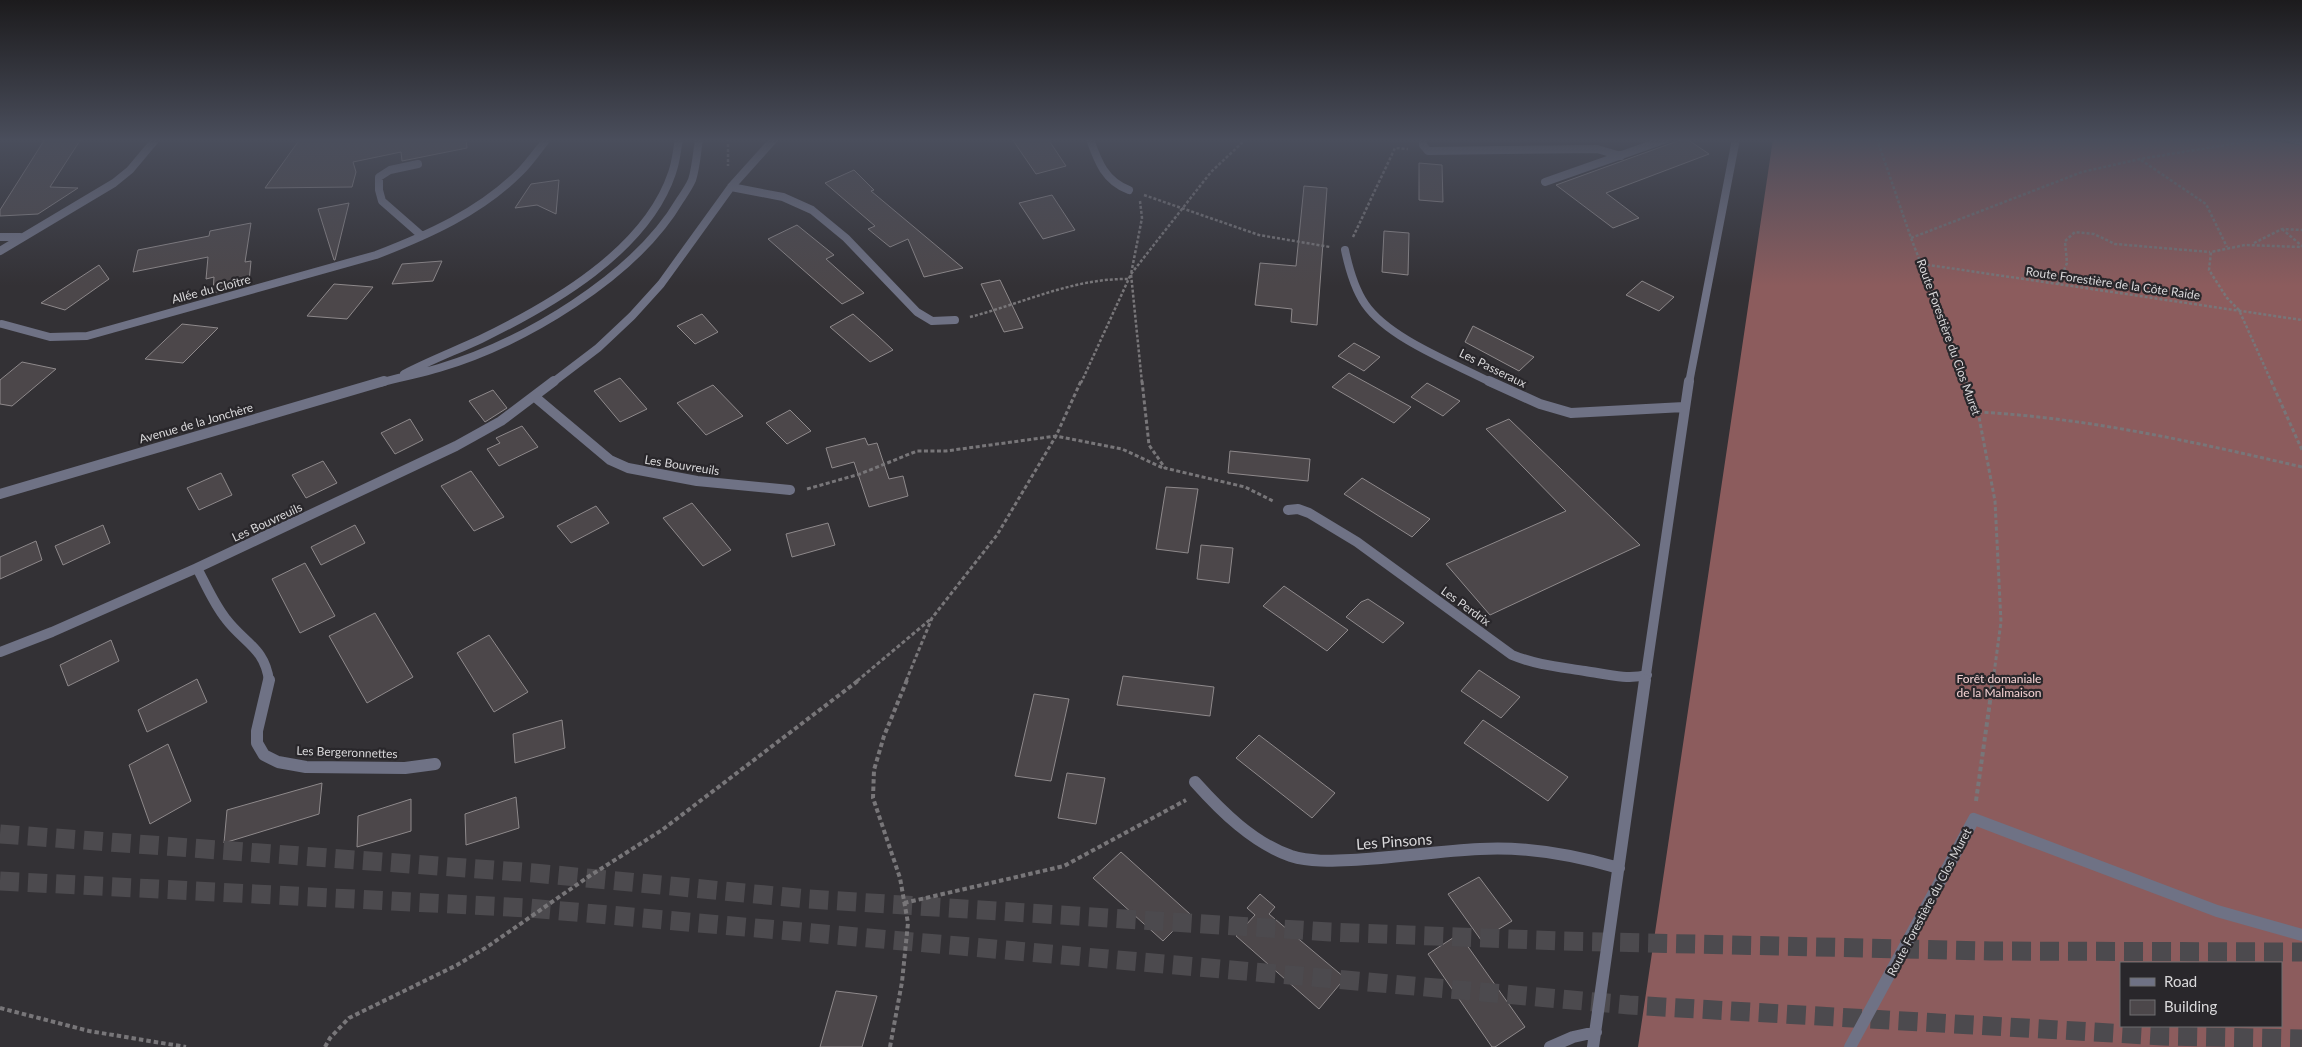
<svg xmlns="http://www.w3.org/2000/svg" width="2302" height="1047" viewBox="0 0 2302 1047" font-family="Lato,sans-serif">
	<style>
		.forest { fill: #8c5c5d; fill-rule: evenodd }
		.building { fill: #4c474a; stroke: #8e898b }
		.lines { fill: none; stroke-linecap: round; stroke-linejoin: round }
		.motorway-tunnel { stroke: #4c4a4e; stroke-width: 19; stroke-dasharray: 19 9; stroke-linecap: butt }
		.path-far2 { stroke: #787679; stroke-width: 2.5; stroke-dasharray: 3 2; stroke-linecap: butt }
		.path-far1 { stroke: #787679; stroke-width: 3; stroke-dasharray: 4 2.5; stroke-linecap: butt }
		.path { stroke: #787679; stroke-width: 4; stroke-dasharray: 4.5 3; stroke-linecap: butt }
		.service { stroke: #6f7285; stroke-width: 12 }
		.minor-far2 { stroke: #6f7285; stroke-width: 8 }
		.minor-far1 { stroke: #6f7285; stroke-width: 10 }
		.minor { stroke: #6f7285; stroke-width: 12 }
		.tertiary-far1 { stroke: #6f7285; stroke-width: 8 }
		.tertiary { stroke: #6f7285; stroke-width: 10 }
		.labels { text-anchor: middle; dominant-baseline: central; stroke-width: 4.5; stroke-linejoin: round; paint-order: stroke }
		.street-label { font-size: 12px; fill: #d9d8da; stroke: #29272b }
		.park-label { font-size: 12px; fill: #f5d3d4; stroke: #29272b }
		.near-street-label { font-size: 15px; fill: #d9d8da; stroke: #29272b }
	</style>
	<rect width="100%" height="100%" fill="#333135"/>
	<!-- forest -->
	<path class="forest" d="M1773 139H2261L2302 145V1047H1638ZM2121 963H2281V1026H2121Z"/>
	<!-- building -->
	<path class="building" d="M45 139H81L50 187 78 188 38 214 0 216V210Z
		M300 139H466L467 148 402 161 401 152 353 162 356 172 352 187 265 188Z
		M1012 139H1048L1066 166 1036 174Z
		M1683 139H1687L1709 154 1606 193 1639 218 1613 228 1556 185Z
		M1419 163 1442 165 1443 202 1419 200Z
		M854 170 874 190 871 191 963 268 924 277 908 239 890 247 868 229 875 226 825 183Z
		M559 180 556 214 537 205 515 208 531 184Z
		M1304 186 1327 188 1317 325 1291 322 1292 309 1255 305 1260 263 1296 266Z
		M1052 195 1075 230 1043 239 1019 203Z
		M349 203 335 260H334L318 209Z
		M251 223 245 262 251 261 249 282 213 293 214 277 206 279 208 257 133 272 138 250 209 236 210 231Z
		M797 225 834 255 826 259 864 293 842 304 768 239Z
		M1384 231 1409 233 1408 275 1382 272Z
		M442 261 433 281 392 284 402 264Z
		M99 265 109 279 65 310 41 303Z
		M1000 280 1023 328 1004 332 981 284Z
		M1642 281 1674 297 1659 311 1626 295Z
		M334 284 373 287 347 319 307 316Z
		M702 314 718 332 695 344 677 326Z
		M853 314 878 336 893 350 870 362 830 327Z
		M182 324 218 328 183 363 145 359Z
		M1473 326 1534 357 1519 371 1465 342Z
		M1354 343 1380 357 1364 371 1338 356Z
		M22 362 56 369 12 406 0 404V380Z
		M1349 373 1411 407 1394 423 1332 387Z
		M620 378 647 409 620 422 594 391Z
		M1427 383 1460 401 1443 416 1411 397Z
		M713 385 743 416 706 435 677 403Z
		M493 390 507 408 485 422 469 401Z
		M790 410 811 431 787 444 766 423Z
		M410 419 423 440 395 454 381 433Z
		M1509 419 1640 545 1490 615 1446 564 1566 511 1486 429Z
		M522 426 538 447 499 466 487 449 500 443 496 438Z
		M865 438 868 445 877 443 889 479 903 476 908 496 869 507 854 462 832 468 826 448Z
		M1230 451 1310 459 1308 481 1228 473Z
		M323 461 337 483 306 498 292 475Z
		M471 471 504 517 474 531 441 486Z
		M221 473 232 495 199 510 187 488Z
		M1362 478 1395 498 1430 519 1412 537 1344 494Z
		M1166 487 1198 489 1188 553 1156 549Z
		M692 503 731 550 703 566 663 518Z
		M596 506 609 523 571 543 557 526Z
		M828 523 835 545 792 557 786 534Z
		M103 525 110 543 63 565 55 546Z
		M355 525 365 543 321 565 311 547Z
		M36 541 42 560 0 579V557Z
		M1201 545 1233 548 1229 583 1197 579Z
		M305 563 335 616 300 633 272 579Z
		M1284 586 1348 630 1327 651 1263 606Z
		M1368 599 1404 623 1383 643 1346 617 1361 602Z
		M375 613 413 677 367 703 329 636Z
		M489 635 528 692 494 712 457 653Z
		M111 640 119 661 68 686 60 665Z
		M1479 670 1520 697 1501 718 1461 691Z
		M1123 676 1214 687 1210 716 1117 705Z
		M197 679 207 702 147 732 138 710Z
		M1034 694 1069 699 1051 781 1015 776Z
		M562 720 565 748 515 763 513 734Z
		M1483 720 1568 777 1548 801 1464 743Z
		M1259 735 1335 793 1312 818 1236 758Z
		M168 744 191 801 150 824 129 765Z
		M1067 773 1105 778 1096 824 1058 818Z
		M322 783 319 814 224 843 227 810Z
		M516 797 519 828 466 845 465 814Z
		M411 799V831L357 847 358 816Z
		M1121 852 1190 914 1163 941 1093 878Z
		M1479 877 1512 921 1481 940 1448 894Z
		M1260 894 1275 907 1269 914 1345 978 1319 1009 1236 936 1255 915 1247 908Z
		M1459 934 1525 1027 1495 1047H1492L1428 954Z
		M836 991 877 996 862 1047H820Z"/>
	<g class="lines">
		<!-- motorway-tunnel -->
		<path class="motorway-tunnel" d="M0 834 534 873 808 899 1330 932 1563 941 1990 951 2302 952
			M0 881 529 908 1629 1005 2163 1036 2302 1039"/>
		<!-- path-far2 -->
		<path class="path-far2" d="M728 139V166
			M1877 139 1911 238 1967 383
			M2141 160 2206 204 2227 247
			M1144 195 1259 235 1330 247
			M1140 201 1142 218 1131 274 1142 383
			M2282 229 2302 246
			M1353 237 1395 148 1408 149
			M1911 238 2082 172 2140 159 2262 139
			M2254 243 2282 229 2302 230
			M1922 264 2302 320
			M2058 284 2067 263 2065 241 2075 232 2094 234 2115 244 2210 252
			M970 317C1024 303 1073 278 1129 279
			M1081 383 1131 274 1211 172 1246 139
			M2272 383 2239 310 2227 298 2209 270 2211 252 2245 245 2302 247"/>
		<!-- path-far1 -->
		<path class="path-far1" d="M1142 381 1149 445 1165 468 1245 487 1273 501
			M1966 381 1978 412 1995 501 2001 622 1993 681
			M2271 381 2302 450
			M1978 412C2088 418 2195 442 2302 467
			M807 489 860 474 917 451H946L1056 436 1122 449 1163 468
			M857 681 932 618
			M906 681 932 618 997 535 1056 436 1081 381"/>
		<!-- path -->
		<path class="path" d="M1976 801 1993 680
			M904 903 1064 866 1186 800
			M0 1008 89 1031 186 1047
			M325 1047 330 1038 349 1018 457 965 487 947 588 877 662 830 859 680
			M890 1047 902 982 908 923 900 878 873 798 874 770 884 736 907 680"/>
		<!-- service -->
		<path class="service" d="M1850 1047 1974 819 2217 911 2302 935"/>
		<!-- minor-far2 -->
		<path class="minor-far2" d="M1090 139C1098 162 1105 181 1129 190
			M1423 139V145L1428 151 1597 149 1621 156
			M2292 139 2302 141
			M418 164 390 170 379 177V190L382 201 422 236
			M1545 182 1667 139
			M731 187 783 197 812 210 846 238 917 312 932 321 955 320
			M0 237H20
			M1345 250C1349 269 1354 288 1365 304 1389 339 1454 363 1492 383
			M0 251 114 183 130 170 156 139
			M2 324 50 337 87 336 376 255C428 235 480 212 520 172 530 162 538 150 547 139
			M552 383 598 348 632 316 661 284 731 187 774 139
			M1689 383 1736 139"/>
		<!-- minor-far1 -->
		<path class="minor-far1" d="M1489 381 1540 404 1571 413 1684 407
			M535 397 610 460 628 468 697 481 790 490
			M1288 510 1298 509 1309 513 1357 542 1512 655C1536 665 1560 667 1585 671 1606 674 1626 680 1647 675
			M197 568C206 585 214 604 226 619 244 643 265 648 269 681
			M0 652 52 632 197 568 456 446 501 421 554 381
			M1645 681 1689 381"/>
		<!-- minor -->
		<path class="minor" d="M269 680 257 731V743L264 755 278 762 306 767 405 768 435 764
			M1195 782C1221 811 1253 843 1291 856 1310 862 1331 861 1351 860 1394 858 1437 851 1480 849 1528 846 1574 855 1619 868
			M1550 1047 1573 1037 1596 1032
			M1593 1047 1645 680"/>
		<!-- tertiary-far1 -->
		<path class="tertiary-far1" d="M404 374C429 361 455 351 481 339 551 305 646 251 672 173 676 162 677 150 679 139
			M380 383C399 377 420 374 439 368 523 343 635 277 680 200 684 194 689 187 692 180 696 168 697 152 699 139"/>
		<!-- tertiary -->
		<path class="tertiary" d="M0 494 384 381"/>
	</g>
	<!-- sky -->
	<linearGradient id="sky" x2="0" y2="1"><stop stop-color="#1c1b1d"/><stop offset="0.49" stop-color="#4a4e5c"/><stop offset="1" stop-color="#4a4e5c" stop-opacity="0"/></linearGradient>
	<rect width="2302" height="286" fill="url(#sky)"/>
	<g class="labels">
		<!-- street labels -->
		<g class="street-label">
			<text transform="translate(2113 283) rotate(8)">Route Forestière de la Côte Raide</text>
			<text transform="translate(211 289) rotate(-15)">Allée du Cloître</text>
			<text transform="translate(1949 337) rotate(70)">Route Forestière du Clos Muret</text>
			<text transform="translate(1493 368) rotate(26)">Les Passeraux</text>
			<text transform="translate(196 423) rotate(-16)">Avenue de la Jonchère</text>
			<text transform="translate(682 465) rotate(9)">Les Bouvreuils</text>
			<text transform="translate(267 522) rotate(-25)">Les Bouvreuils</text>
			<text transform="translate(1466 606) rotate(36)">Les Perdrix</text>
			<text transform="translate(347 752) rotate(2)">Les Bergeronnettes</text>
			<text transform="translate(1929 902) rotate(-62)">Route Forestière du Clos Muret</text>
		</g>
		<!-- park labels -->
		<g class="park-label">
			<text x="1999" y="678">Forêt domaniale<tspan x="1999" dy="14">de la Malmaison</tspan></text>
		</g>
		<!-- near-street labels -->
		<g class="near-street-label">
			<text transform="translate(1394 841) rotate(-4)">Les Pinsons</text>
		</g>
	</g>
	<!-- legend -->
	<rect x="2120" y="962" width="162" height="65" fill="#29272b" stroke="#6f6e71"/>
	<rect x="2130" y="978" width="25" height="8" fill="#6f7285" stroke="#6f6e71"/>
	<text x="2164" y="987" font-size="15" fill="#d9d8da">Road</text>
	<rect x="2130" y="1000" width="25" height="15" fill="#4c474a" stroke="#6f6e71"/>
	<text x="2164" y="1012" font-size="15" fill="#d9d8da">Building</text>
</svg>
